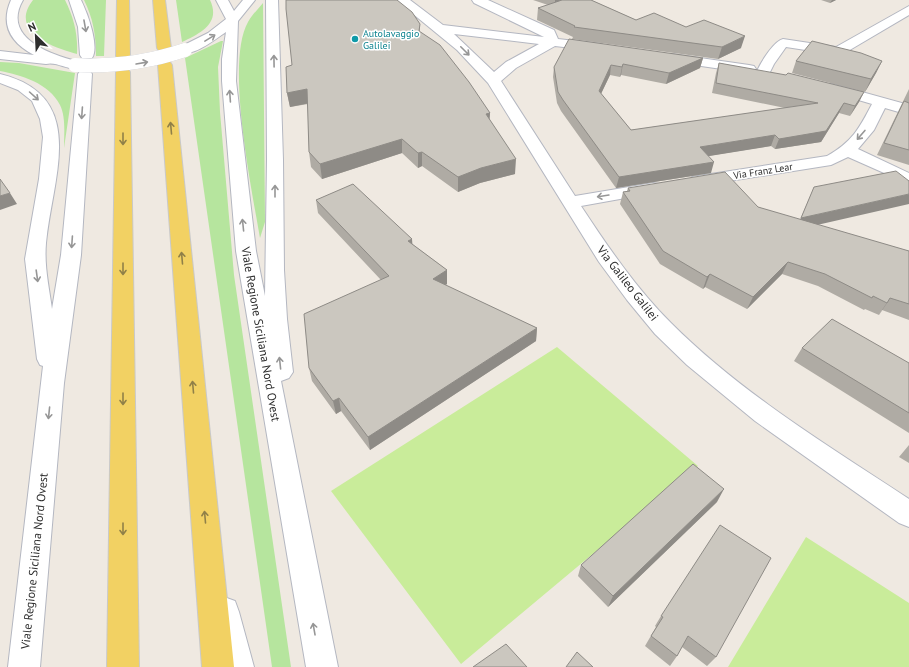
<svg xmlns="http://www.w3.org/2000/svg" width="909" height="667" viewBox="0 0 909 667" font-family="'PT Sans',sans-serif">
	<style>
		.green { fill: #b6e59e }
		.pitch { fill: #c9ec9a }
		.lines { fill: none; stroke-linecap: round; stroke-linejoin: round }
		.minor-casing { stroke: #b4b7c1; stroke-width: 2 }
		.major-casing { stroke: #c9c9c9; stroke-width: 2 }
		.minor { fill: #fff; fill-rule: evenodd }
		.major { fill: #f2d163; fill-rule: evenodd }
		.minor-bridge-casing { stroke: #b4b7c1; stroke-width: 14; stroke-linecap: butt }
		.minor-bridge { stroke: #fff; stroke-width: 14 }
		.wall { fill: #afaba4 }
		.shaded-wall { fill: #8e8b86 }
		.building { fill: #cbc7bf; stroke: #8e8b86 }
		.oneway { stroke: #969696 }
		.oneway2 { stroke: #908048 }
		.culture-dot { fill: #0f9aa8; stroke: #fff; stroke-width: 1.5 }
		.labels { text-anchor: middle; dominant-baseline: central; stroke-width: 3; stroke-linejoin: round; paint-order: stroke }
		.far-culture-label { font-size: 10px; fill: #0d838f; stroke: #fff; text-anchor: start }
		.far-street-label { font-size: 10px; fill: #2e2e2e; stroke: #fff }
		.street-label { font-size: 12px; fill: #2e2e2e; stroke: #fff }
	</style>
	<rect width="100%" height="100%" fill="#efe9e1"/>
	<!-- green -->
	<path class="green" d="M33 0H65C74 18 78 34 77 54 54 48 8 32 33 0Z
		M84 0H106L104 56H96C96 35 93 18 84 0Z
		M176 0H210C221 23 201 33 182 42Z
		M263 3 265 222 260 238C252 190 225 62 248 22 252 15 258 9 263 3Z
		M221 41H223L218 67 220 112 234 275 291 667H272L185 58Z
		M0 62 19 63 75 73 64 148C64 134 66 117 60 105 49 83 21 75 0 71Z"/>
	<!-- pitch -->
	<path class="pitch" d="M557 347 698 466 461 664 331 491Z
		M806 537 909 603V667H728Z"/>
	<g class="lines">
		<defs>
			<path id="minor" d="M11 0H23C1 38 51 55 80 62L82 65 80 68C68 71 57 61 46 64L0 59V51L34 55C11 43 0 25 11 0Z
				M69 0H81C87 12 100 46 92 58H82L80 55 78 27Z
				M216 0H228L234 11 243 0H255L238 21 236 81 256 251 265 296 267 160 266 0H278L283 160 284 270 287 319 293 372 289 378 281 381 338 667H306L236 251 222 81V59L226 32C214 40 195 56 180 53L178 50 180 47 208 33 226 19Z
				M396 0H410L443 25 544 37 474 3 472 0H488L554 30 558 39 602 44 604 47 602 50 597 51 555 46 516 68 501 81 575 196 653 183 659 184 662 188 659 192 581 206C608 247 636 288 671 323 741 393 827 445 909 499V527L899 523 755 421 687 365 655 334 627 300 599 262 488 83 457 50ZM454 34 539 44 506 62 494 72Z
				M909 6V15L843 54 838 55 786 47 774 64 769 74 764 75 759 74 757 71C761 62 774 41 783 39L836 47Z
				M672 54 749 65 754 66 756 69 754 72 749 73 667 61 665 58 667 55Z
				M85 70 90 71 92 74 81 255 64 383 40 667H8L43 366 40 365 37 359 25 259 39 179 43 137 40 119 32 101 18 90 0 83V74C90 96 52 178 46 243 44 266 49 287 52 309L61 255 78 74 80 71Z
				M833 84 909 105V115L885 108 874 130 858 149 909 173V184L848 157 831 165 698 186 692 185 689 181 692 177 698 176 827 156C852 142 859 129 872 104L828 91 826 88 828 85Z
				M224 597 235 601 239 612 254 667H222L209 612 213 601Z"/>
			<path id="major" d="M117 0H129L130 56 128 59H118L116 56Z
				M153 0H165L171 48 169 51H159L157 48Z
				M165 61 170 62 172 65 234 667H202L158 65 160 62Z
				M123 68 128 69 130 72 139 667H107L116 72 118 69Z"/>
		</defs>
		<!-- minor casing -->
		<use href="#minor" class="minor-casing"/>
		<!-- major casing -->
		<use href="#major" class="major-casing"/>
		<!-- minor -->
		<use href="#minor" class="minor"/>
		<!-- major -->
		<use href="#major" class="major"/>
		<defs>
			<path id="minor-bridge" d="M75 65C113 67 149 62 185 50"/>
		</defs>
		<!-- minor-bridge casing -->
		<use href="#minor-bridge" class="minor-bridge-casing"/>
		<!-- minor-bridge -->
		<use href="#minor-bridge" class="minor-bridge"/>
	</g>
	<!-- wall -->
	<path class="wall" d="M533 0H591L636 20 686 27 741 48 718 59 572 39 573 37 537 20 538 8 548 5Z
		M821 0H836L830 3Z
		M420 24V32L490 113 489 119 515 174 480 183 458 192 422 166 418 168 402 153 322 179 311 167 309 152 308 104 290 107 287 93Z
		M703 58 700 68 666 84 621 75 620 77 610 75 601 94 631 130 785 108 712 93 716 73 719 63 864 92 859 102 850 116 839 113 821 142 775 149 771 146 708 156 711 173 616 188 561 111 557 103 553 77 554 67Z
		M796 61H882L876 73 865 92 792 73Z
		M909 89V165L877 155Z
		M814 187 817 225 909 251V320L882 310 879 315 865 309 864 310 818 286 782 274 747 309 705 287 703 289 660 264 620 204 623 192 627 191 628 188 758 207 800 220Z
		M316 200 412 239V244L447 270V284L445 285 537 328 536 341 370 450 341 411 336 414 312 381 309 368 381 280 318 213Z
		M802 348 909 363V433L794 361Z
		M909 445V463L899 457Z
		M717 502 608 607 578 576 581 565Z
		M661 616 716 657 707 666 682 647 677 656 670 666 645 646 656 627 655 626Z"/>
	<!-- shaded-wall -->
	<path class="shaded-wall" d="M555 0H567L555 7Z
		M832 0H836L830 3Z
		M745 36 741 48 718 59 722 47Z
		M703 58 700 68 666 84 669 73Z
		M882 61 876 73 865 92 871 79Z
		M623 64 621 75 620 77 622 67Z
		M611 65 610 75 597 102 599 91Z
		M307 89 310 103 290 107 287 93Z
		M864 92 859 102 850 116 855 106Z
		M844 103 839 113 821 142 775 149 779 139Z
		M490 113 489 128 486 114Z
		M775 135 771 146 697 158 700 147Z
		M402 139V153L322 179 320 164Z
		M422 152V166L418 168V153Z
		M516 159 515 174 480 183 458 192V177L481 168Z
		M714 162 711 173 616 188 619 177Z
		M10 193 17 204 0 210V196Z
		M909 194V204L795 230 801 218Z
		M412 239 413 252 408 241Z
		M788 262 782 274 747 309 753 297Z
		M447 270V284L433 293V279Z
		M710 274 705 287 703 289 707 277Z
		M890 298 882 310 879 315 887 303Z
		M537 328 536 341 370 450 368 437Z
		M339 398 341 411 336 414 333 401Z
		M724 489 717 502 608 607 613 596Z"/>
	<!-- building -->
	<path class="building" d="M286 0H397L412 12 420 24 419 31 440 45 469 82 490 113 486 114 516 159 481 168 458 177 422 152 418 153 402 139 320 164 309 152 307 89 287 93 286 67 292 65 286 9Z
		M562 0H591L636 20 654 13 686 27 704 20 745 36 722 47 574 27 575 26 538 8Z
		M569 39 703 58 669 73 623 64 622 67 611 65 599 91 631 130 818 103 716 83 719 63 786 75 788 73 864 92 855 106 844 103 826 131 779 139 775 135 700 147 714 162 619 177 563 100 558 92 554 67Z
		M812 41 861 53 882 61 871 79 796 61Z
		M904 101 909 103V150L884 143Z
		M896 171 909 181V194L801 218 814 187Z
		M725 172 758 207 909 251V304L890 298 887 303 873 296 872 298 825 274 788 262 753 297 710 274 707 277 663 251 623 192 630 191 628 188Z
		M0 179 10 193 0 196Z
		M353 184 412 239 408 241 447 270 433 279 537 328 368 437 339 398 333 401 309 368 304 314 389 276 316 200Z
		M832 319 909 363V413L802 348Z
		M693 464 724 489 613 596 581 565Z
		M720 525 771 558 716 657 688 636 677 656 651 636 663 617 661 616Z
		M506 644 527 667H473Z
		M577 652 593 667H566Z"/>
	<!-- one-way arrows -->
	<defs><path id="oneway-shaft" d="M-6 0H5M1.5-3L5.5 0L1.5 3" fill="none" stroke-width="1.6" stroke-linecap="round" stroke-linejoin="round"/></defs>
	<g class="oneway">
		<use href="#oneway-shaft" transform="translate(85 26) rotate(80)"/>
		<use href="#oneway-shaft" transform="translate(210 38) rotate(-31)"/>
		<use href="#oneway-shaft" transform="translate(465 51) rotate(45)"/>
		<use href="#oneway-shaft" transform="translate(274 61) rotate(-91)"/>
		<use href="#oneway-shaft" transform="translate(142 63) rotate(-10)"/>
		<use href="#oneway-shaft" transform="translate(34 96) rotate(42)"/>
		<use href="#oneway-shaft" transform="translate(230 96) rotate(-94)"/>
		<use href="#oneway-shaft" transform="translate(82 113) rotate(94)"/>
		<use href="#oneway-shaft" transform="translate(861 135) rotate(131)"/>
		<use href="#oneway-shaft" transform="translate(275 191) rotate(-90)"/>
		<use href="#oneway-shaft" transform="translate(603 196) rotate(171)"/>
		<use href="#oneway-shaft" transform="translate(243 225) rotate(-96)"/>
		<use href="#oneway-shaft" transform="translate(72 242) rotate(94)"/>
		<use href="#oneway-shaft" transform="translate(37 276) rotate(82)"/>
		<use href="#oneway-shaft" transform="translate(280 363) rotate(-96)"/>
		<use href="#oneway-shaft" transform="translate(49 413) rotate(96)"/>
		<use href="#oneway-shaft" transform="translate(314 629) rotate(-100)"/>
	</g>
	<g class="oneway2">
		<use href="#oneway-shaft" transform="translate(171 128) rotate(-95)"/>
		<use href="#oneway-shaft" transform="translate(123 139) rotate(90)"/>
		<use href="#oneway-shaft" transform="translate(182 258) rotate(-95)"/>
		<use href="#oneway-shaft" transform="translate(123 269) rotate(90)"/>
		<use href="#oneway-shaft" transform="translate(193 387) rotate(-95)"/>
		<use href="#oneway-shaft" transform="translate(123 399) rotate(90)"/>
		<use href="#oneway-shaft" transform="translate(205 517) rotate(-95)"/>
		<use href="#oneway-shaft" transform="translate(123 529) rotate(90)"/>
	</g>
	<!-- markers -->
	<circle class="culture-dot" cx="355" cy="39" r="4"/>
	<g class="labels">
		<!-- far-culture labels -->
		<g class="far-culture-label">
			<text x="363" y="33">Autolavaggio<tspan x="363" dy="12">Galilei</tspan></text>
		</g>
		<!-- far-street labels -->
		<g class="far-street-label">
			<text transform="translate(763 171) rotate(-9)">Via Franz Lear</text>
		</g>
		<!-- street labels -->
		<g class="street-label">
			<text transform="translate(628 283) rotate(52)">Via Galileo Galilei</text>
			<text transform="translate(261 334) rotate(80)">Viale Regione Siciliana Nord Ovest</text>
			<text transform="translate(34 561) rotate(-84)">Viale Regione Siciliana Nord Ovest</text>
		</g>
	</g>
	<!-- north arrow -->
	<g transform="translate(36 36) rotate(336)" stroke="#ffffff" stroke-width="3" paint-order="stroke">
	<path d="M0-3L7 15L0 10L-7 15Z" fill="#2e2e2e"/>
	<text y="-6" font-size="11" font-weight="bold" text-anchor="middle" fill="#2e2e2e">N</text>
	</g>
</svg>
